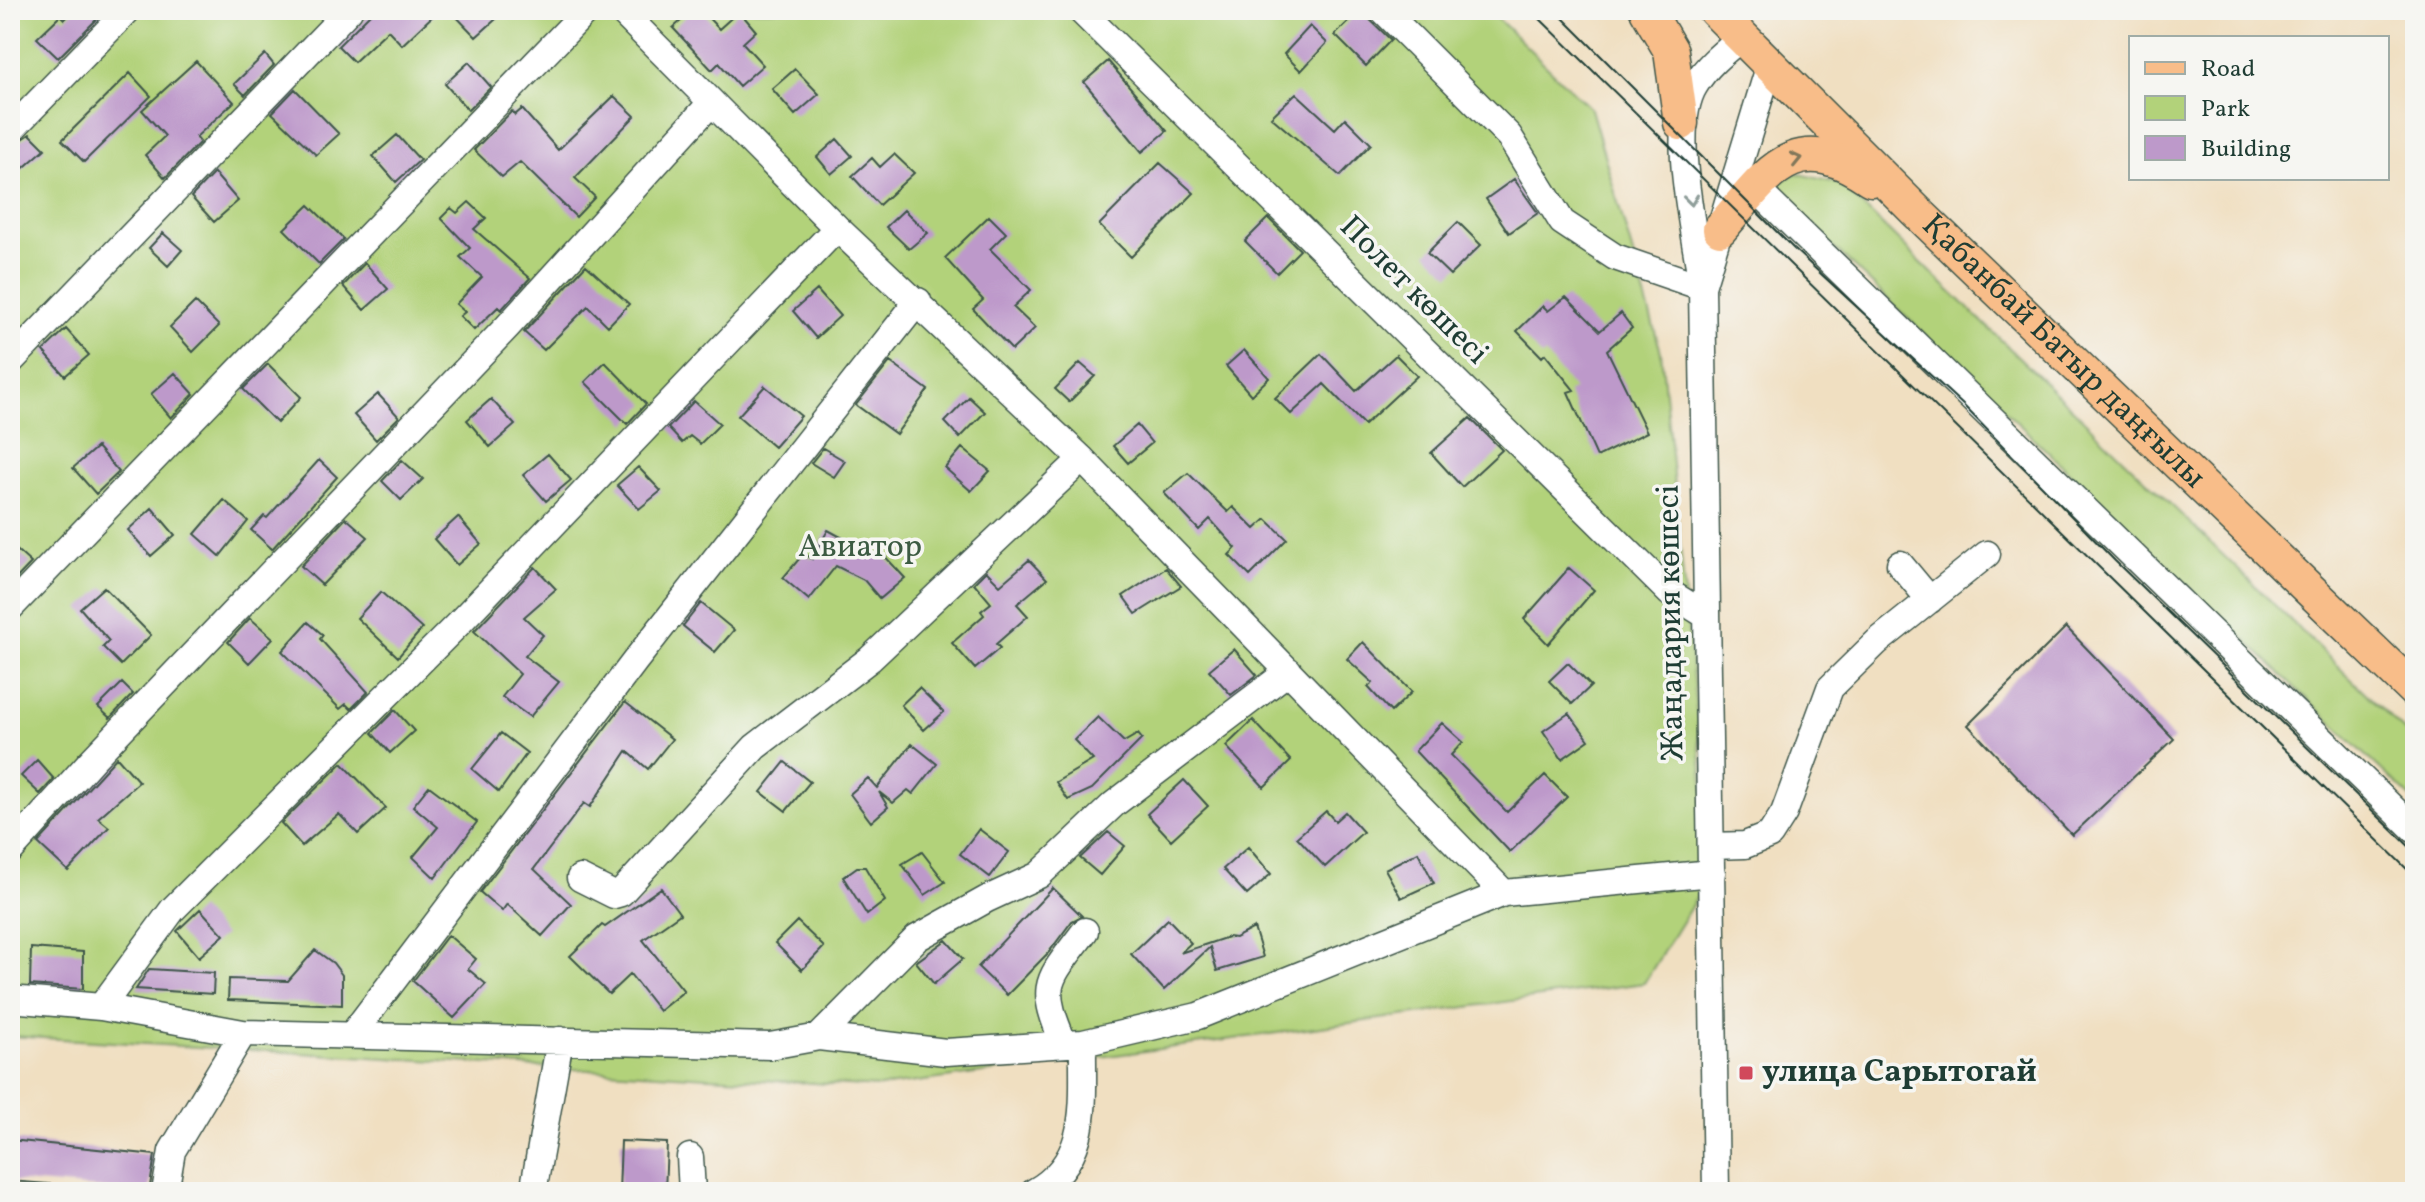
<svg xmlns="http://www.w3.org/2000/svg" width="2425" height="1202" viewBox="0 0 2425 1202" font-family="Vollkorn,serif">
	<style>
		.green { fill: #b2d27a; stroke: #688857; stroke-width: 2 }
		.building { fill: #bd99ca }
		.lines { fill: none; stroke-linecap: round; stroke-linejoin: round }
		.minor-casing { stroke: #3e5549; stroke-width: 29 }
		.major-casing { stroke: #3e5549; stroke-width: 37 }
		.minor { stroke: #fff; stroke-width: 26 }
		.major { stroke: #f8bd89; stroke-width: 34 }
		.tram { stroke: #1f3d34; stroke-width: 2 }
		.oneway { stroke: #81775a }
		.oneway2 { stroke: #8f9e9a }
		.poi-dot { fill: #d1495b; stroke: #f6f6f2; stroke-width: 3 }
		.labels { text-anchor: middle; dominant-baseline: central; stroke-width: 7; stroke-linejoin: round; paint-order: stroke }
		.street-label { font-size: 32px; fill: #1f3d34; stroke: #f6f6f2 }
		.park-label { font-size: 32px; fill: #3c5b42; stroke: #f6f6f2 }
		.poi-label { font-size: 32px; font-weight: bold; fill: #1f3d34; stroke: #f6f6f2; text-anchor: start }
	</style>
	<rect width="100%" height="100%" fill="#f6f6f2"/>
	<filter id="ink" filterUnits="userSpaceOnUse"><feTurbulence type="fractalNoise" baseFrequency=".0125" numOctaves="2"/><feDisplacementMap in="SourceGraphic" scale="16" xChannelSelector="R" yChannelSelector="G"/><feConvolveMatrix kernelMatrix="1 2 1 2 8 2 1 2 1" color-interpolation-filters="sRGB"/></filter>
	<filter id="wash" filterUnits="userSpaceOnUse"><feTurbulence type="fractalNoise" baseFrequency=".006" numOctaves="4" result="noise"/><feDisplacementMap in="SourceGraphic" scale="32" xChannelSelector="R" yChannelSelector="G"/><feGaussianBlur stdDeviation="1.8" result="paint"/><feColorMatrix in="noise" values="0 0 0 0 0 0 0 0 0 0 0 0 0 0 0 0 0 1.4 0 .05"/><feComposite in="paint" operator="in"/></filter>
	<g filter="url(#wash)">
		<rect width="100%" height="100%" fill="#f0dfc1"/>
		<!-- green -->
		<path class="green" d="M10 10H1489L1591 109 1661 352 1712 873 1644 983 880 1087 10 1036Z
			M1796 173 1840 184 2415 741V802L1770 187Z"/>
		<g id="blocks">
			<!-- building -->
			<path class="building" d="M74 10H106L58 58 37 38 61 15 65 19Z
				M368 10H439L402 45 388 30 354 62 338 46 371 13Z
				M450 10H506L476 37Z
				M693 10H701L719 29 739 11 756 31 743 43 763 65 739 86 719 63 712 70 673 28Z
				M1360 10 1391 40 1366 66 1335 35Z
				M1310 26 1327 43 1301 71 1284 54Z
				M265 54 274 65 245 95 234 84Z
				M196 61 234 102 196 137 200 142 165 178 145 155 165 136 142 110Z
				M1108 61 1167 131 1142 152 1084 82Z
				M469 62 491 87 468 110 445 84Z
				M795 69 819 94 795 115 772 89Z
				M130 73 151 96 84 162 62 140Z
				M295 89 339 134 316 155 272 113Z
				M1296 93 1335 129 1345 118 1371 144 1340 176 1271 117Z
				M614 96 635 116 575 178 595 197 576 217 520 162 502 177 474 150 512 111 515 115 522 109 558 150Z
				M30 134 45 149 20 171 10 160V148Z
				M397 135 420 160 396 182 373 156Z
				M837 139 852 156 831 174 817 157Z
				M894 154 914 173 879 205 852 176 872 158 880 167Z
				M1160 163 1194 193 1131 257 1099 225Z
				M214 173 238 201 214 222 191 197Z
				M1514 179 1538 213 1509 233 1486 199Z
				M469 202 486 218 474 229 530 278 501 310 498 307 474 330 460 316 465 312 456 304 482 277 460 257 470 248 441 218 451 208 457 213Z
				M309 205 344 239 319 264 284 229Z
				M904 210 928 233 909 249 886 227Z
				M989 216 1006 233 990 249 1031 290 1013 307 1035 328 1012 350 973 309 983 300 945 258Z
				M1268 218 1300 250 1277 273 1245 241Z
				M1458 222 1481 245 1450 275 1427 253Z
				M163 233 182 250 168 266 149 248Z
				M365 263 388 289 364 310 343 286Z
				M586 265 629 304 608 326 588 306 544 350 524 332Z
				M817 290 840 316 816 338 793 311Z
				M1566 297 1600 331 1621 313 1632 328 1607 350 1647 432 1597 457 1568 392 1574 390 1545 354 1542 357 1517 331 1543 306 1548 311Z
				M195 302 219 326 193 352 170 327Z
				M66 329 89 355 65 376 43 351Z
				M1244 350 1269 378 1251 395 1226 366Z
				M1321 354 1356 391 1396 355 1417 376 1364 425 1324 384 1291 414 1275 398Z
				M605 362 646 404 627 424 585 382Z
				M890 362 928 390 896 434 856 405Z
				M1080 363 1095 376 1069 402 1055 389Z
				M268 364 301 397 277 423 243 389Z
				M175 373 194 394 171 418 151 394Z
				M765 386 801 416 774 447 738 416Z
				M378 394 399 417 376 440 354 415Z
				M969 397 985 412 960 438 945 422Z
				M491 399 515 425 490 447 467 420Z
				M694 401 720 424 700 444 690 436 682 443 668 428Z
				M1470 418 1502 450 1462 487 1431 453Z
				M1137 425 1152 443 1128 463 1113 446Z
				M97 447 119 472 96 494 73 468Z
				M823 448 845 461 834 477 811 463Z
				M962 448 990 471 971 491 945 468Z
				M548 454 571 480 546 501 523 475Z
				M319 460 337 477 272 549 251 530 264 516 267 518Z
				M402 460 423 479 401 500 382 481Z
				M638 467 661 491 639 509 617 485Z
				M1188 473 1228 512 1233 507 1255 529 1266 519 1287 539 1250 576 1229 555 1236 548 1210 519 1199 530 1164 493Z
				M224 500 248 521 220 556 195 534Z
				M152 508 175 535 151 556 128 530Z
				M458 517 481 544 457 565 434 539Z
				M346 518 368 537 322 585 301 566Z
				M828 530 876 556 881 552 905 578 880 599 864 580 836 566 809 600 783 578 804 553 812 559Z
				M10 544 31 563 10 585Z
				M1029 560 1047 579 1017 604 1028 616 996 644 1000 648 975 669 952 643 984 615 981 611 991 603 974 583 986 571 1000 585Z
				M535 567 556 589 524 617 543 635 525 656 559 682 530 717 502 697 520 674 474 631Z
				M1166 568 1181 586 1136 614 1123 596Z
				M1569 568 1594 590 1548 644 1524 619Z
				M104 587 151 635 121 665 103 647 109 641 80 608Z
				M381 592 422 629 398 657 357 618Z
				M701 603 734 630 715 652 683 626Z
				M250 618 273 638 249 663 228 642Z
				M308 622 323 635 320 639 368 692 351 709 346 704 340 709 282 651Z
				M2066 627 2174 739 2072 835 1968 725Z
				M1363 642 1412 692 1391 712 1368 687 1373 683 1347 659Z
				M1234 649 1257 675 1231 695 1209 670Z
				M1568 663 1591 686 1572 704 1549 681Z
				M122 683 133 694 110 718 98 707Z
				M919 688 944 712 924 730 901 705Z
				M625 702 672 739 648 769 627 751 590 807 584 803 534 869 571 904 542 936 507 904 502 911 480 892Z
				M395 710 414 731 390 753 372 733Z
				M1569 713 1589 740 1562 759 1543 731Z
				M1098 717 1124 742 1138 734 1142 739 1092 789 1068 800 1056 782 1093 760 1074 740Z
				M1253 720 1291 761 1264 787 1226 746Z
				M1442 723 1463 742 1451 755 1507 812 1545 775 1567 797 1510 852 1415 751Z
				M501 733 527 753 499 792 472 769Z
				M912 744 937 764 913 794 908 790 893 803 879 792 888 807 871 822 850 794 868 778 877 788Z
				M117 757 139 782 98 818 109 827 68 871 38 843Z
				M37 760 54 779 40 794 21 776Z
				M785 762 810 782 786 811 761 792Z
				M342 763 386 808 358 834 339 814 302 846 281 823Z
				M1184 780 1208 806 1171 840 1147 814Z
				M429 786 477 822 435 878 413 857 438 827 413 806Z
				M1326 811 1335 821 1345 812 1363 832 1325 867 1297 837Z
				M979 829 1009 852 990 877 960 854Z
				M1108 832 1125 846 1100 875 1080 858Z
				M1248 847 1271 874 1247 895 1223 869Z
				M922 852 945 882 925 895 902 864Z
				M1418 852 1434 883 1401 898 1385 869Z
				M857 867H865L885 901 867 915 843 877Z
				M661 888 680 914 643 940 684 991 659 1011 630 974 609 994 570 956 602 925 605 927Z
				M1053 888 1082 916 1072 921 1049 952 1007 995 978 967Z
				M200 909 224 935 199 957 177 931Z
				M1168 919 1191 943 1180 953 1228 937 1235 938 1254 928 1263 957 1217 971 1210 947 1164 990 1131 954Z
				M797 921 824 947 802 970 775 943Z
				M448 935 476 959 468 969 486 984 454 1018 413 981Z
				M946 940 963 959 934 984 916 962Z
				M31 948 83 952V989L30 985Z
				M315 950 333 963 342 975V1005L228 1000 229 979 288 981Z
				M149 969 214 973 213 994 136 989Z
				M10 1140 155 1155 149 1192 10 1181Z
				M621 1141 667 1143 665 1192H619Z"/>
		</g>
	</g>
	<g filter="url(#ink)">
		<use href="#blocks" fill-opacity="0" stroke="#3e5549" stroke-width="2"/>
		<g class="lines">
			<defs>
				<path id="minor" d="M620 10 837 228 1082 459 1504 893
					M1080 10 1670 593 1704 614
					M1383 10 1509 136 1562 222 1615 257 1702 287
					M10 131 128 10
					M1755 188 2415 830
					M1701 279C1694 230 1669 126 1695 85 1707 65 1724 52 1742 37
					M10 362 349 10
					M1900 564 1930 600
					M10 608 587 10
					M1711 846 1745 845 1770 835 1784 813 1830 688 1877 642 1987 554
					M10 851 92 760 507 327 711 103
					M580 878 614 895 621 893 755 747 870 659 1082 459
					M10 999 101 1007 243 1033 770 1046 819 1037 946 1052 1083 1043 1198 1016 1504 893 1712 873
					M101 1007 173 909 457 625 837 228
					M352 1035 635 661 918 301
					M819 1037 917 938 987 899 1039 875 1114 804 1289 671
					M1064 1044C1038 983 1047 982 1085 931
					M690 1157 692 1192
					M165 1192 172 1151 243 1033
					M533 1192 560 1040
					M1034 1192C1092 1160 1082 1100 1083 1043
					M1716 1192 1702 287 1770 64"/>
				<g id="major">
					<path d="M1647 10 1671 51 1681 123"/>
					<path id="s1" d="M1715 10 1916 211 2415 691"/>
					<path d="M1720 229C1769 173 1793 126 1871 179"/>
				</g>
			</defs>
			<!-- minor casing -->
			<use href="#minor" class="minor-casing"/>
			<!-- major casing -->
			<use href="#major" class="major-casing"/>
			<!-- minor -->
			<use href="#minor" class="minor"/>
			<!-- major -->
			<use href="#major" class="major"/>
			<!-- tram -->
			<path class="tram" d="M1531 10 2415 877
				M1555 10 1794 249 1964 406 2115 561 2415 852"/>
		</g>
		<!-- one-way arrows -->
		<defs><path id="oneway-chevron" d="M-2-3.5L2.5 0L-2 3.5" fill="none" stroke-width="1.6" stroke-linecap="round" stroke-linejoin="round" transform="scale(2)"/></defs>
		<use class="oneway" href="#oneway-chevron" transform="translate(1796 159) rotate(-13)"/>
		<use class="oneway2" href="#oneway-chevron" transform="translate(1691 200) rotate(83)"/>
	</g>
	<!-- markers -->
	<rect class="poi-dot" x="1738" y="1065" width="16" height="16" rx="4"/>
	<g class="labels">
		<!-- street labels -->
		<g class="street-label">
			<text transform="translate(1413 291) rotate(45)">Полет көшесі</text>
			<text stroke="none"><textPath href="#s1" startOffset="488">Қабанбай Батыр даңғылы</textPath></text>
			<text transform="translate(1672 623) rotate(-91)">Жаңадария көшесі</text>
		</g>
		<!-- park labels -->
		<g class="park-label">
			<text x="860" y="548">Авиатор</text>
		</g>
		<!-- poi labels -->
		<g class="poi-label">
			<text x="1762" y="1073">улица Сарытогай</text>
		</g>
	</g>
	<!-- margin -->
	<rect width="2425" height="1202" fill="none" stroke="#f6f6f2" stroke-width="40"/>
	<!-- legend -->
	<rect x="2129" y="36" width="260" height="144" fill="#f6f6f2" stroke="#a0aca6" stroke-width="2"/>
	<rect x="2145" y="62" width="40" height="12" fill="#f8bd89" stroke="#a0aca6" stroke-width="2"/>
	<text x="2201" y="76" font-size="24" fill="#1f3d34">Road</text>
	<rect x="2145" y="96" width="40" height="24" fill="#b2d27a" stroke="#a0aca6" stroke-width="2"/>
	<text x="2201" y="116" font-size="24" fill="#1f3d34">Park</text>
	<rect x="2145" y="136" width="40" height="24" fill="#bd99ca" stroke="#a0aca6" stroke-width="2"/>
	<text x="2201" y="156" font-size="24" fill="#1f3d34">Building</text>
</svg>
